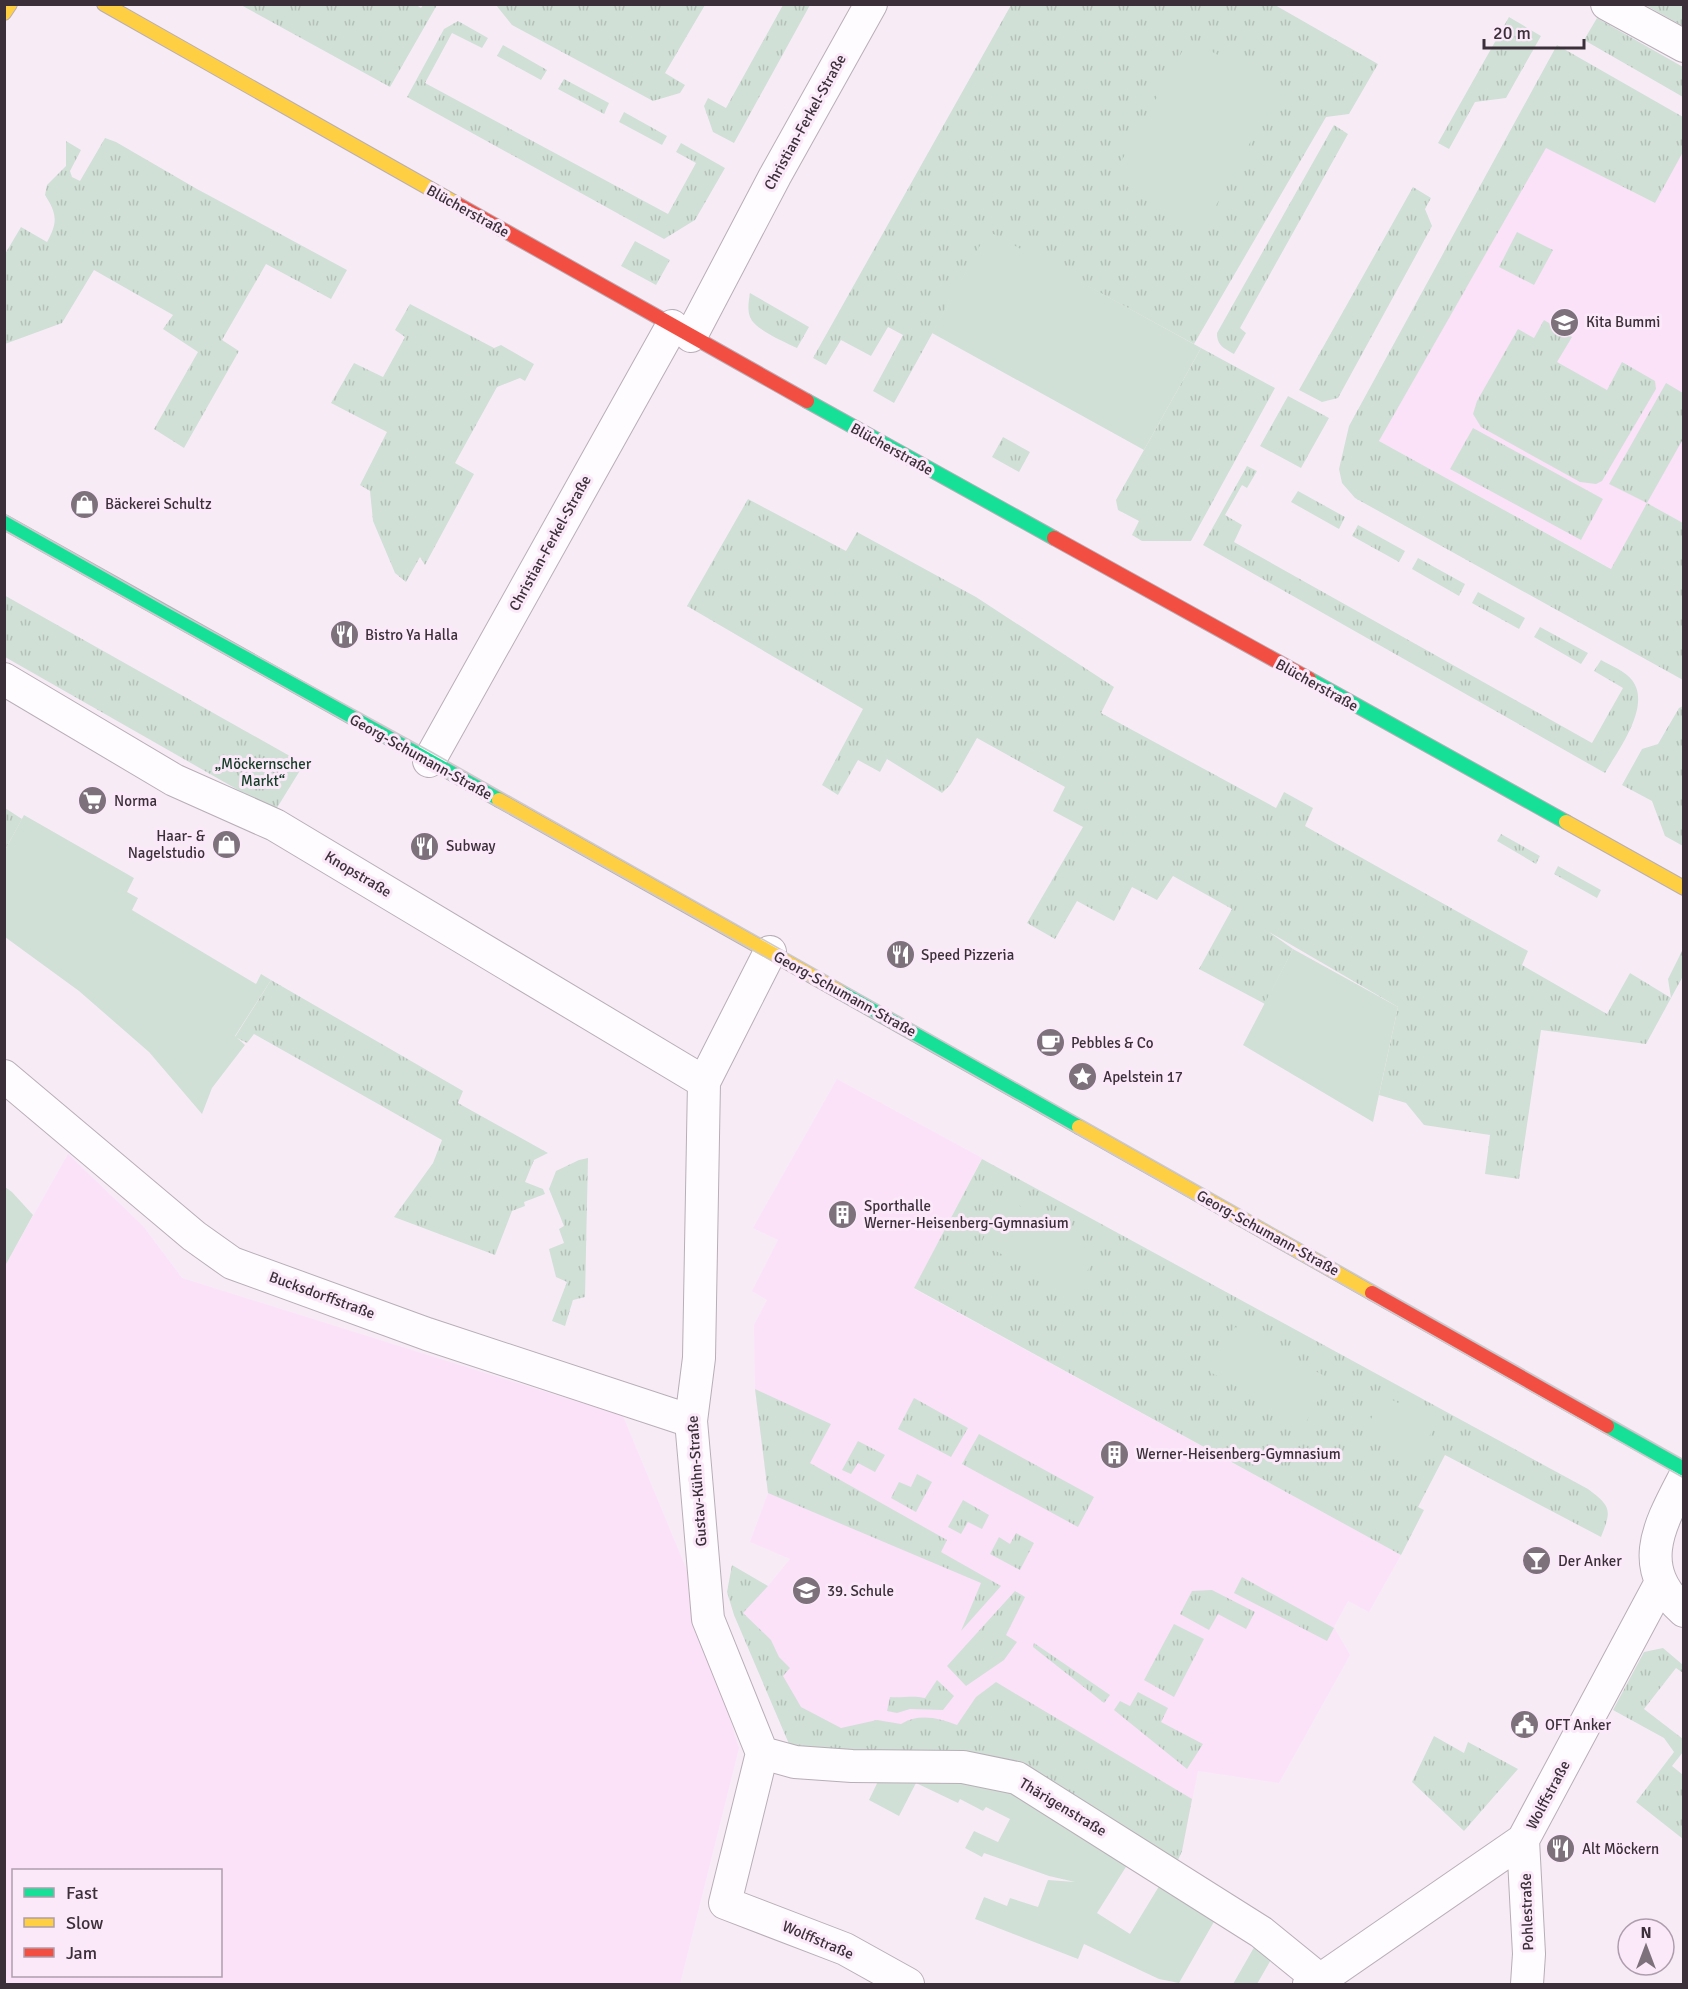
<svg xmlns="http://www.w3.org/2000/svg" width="1688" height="1989" viewBox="0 0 1688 1989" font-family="Signika,sans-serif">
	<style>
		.built { fill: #fbe2f9; fill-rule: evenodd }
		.grass { fill: url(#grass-tufts) }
		.garden { fill: #d0e0d6 }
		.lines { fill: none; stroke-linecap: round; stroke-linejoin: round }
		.street-casing { stroke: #b8aeb7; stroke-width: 34 }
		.fast-casing { stroke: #b8aeb7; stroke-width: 16 }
		.slow-casing { stroke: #b8aeb7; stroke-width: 16 }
		.jam-casing { stroke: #b8aeb7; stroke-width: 16 }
		.street { stroke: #fefcfe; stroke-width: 32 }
		.fast { stroke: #16e098; stroke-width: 14 }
		.slow { stroke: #ffcf43; stroke-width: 14 }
		.jam { stroke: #f24e42; stroke-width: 14 }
		.tram { stroke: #cdcacd; stroke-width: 1.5 }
		.labels { text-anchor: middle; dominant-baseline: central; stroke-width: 6; stroke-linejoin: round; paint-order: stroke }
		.street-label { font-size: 15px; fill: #3b2f3a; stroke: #fbe8f9 }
		.poi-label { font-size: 15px; fill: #3b2f3a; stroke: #fbe8f9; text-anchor: start }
		.park-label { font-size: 15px; fill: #133d26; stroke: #fbe8f9 }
	</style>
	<defs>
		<pattern id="grass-tufts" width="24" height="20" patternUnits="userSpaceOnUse" patternTransform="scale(1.5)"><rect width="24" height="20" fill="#d0e0d6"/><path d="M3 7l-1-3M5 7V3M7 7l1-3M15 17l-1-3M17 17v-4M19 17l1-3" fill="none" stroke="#b4c0b8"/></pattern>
	</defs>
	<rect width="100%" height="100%" fill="#f7ecf6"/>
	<!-- built -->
	<path class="built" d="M1546 147 1654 203 1683 152V523L1647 503 1612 569 1379 441Z
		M837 1079 982 1158 914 1289 1401 1555 1369 1612 1348 1601 1334 1627 1350 1655 1279 1783 1198 1771 1182 1851 1013 1744 813 1743 734 1615 768 1586 790 1559 750 1542 768 1493 755 1389 754 1325 767 1300 752 1291 778 1240 753 1228Z
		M68 1154 143 1226 182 1278 623 1416 693 1585 699 1623 739 1748 680 1984H5V1266ZM14 1870H220V1976H14Z"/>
	<!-- grass -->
	<path class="grass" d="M415 4 421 8 423 5H437L390 87 241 5Z
		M496 5H705L665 73 685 85 680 93 653 101 512 25Z
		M783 5H810L734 143 713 132 704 106 708 98 726 108Z
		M1011 5H1275L1378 64 1349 114 1326 117 1194 344 988 232 894 403 873 391 903 335 888 327 871 356 841 340 826 365 813 358Z
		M1645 5H1683V26Z
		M1509 17 1541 36 1506 98 1475 102 1449 149 1438 143Z
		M1597 18 1683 67V97L1584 40Z
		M458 21 488 38 482 48 452 33 425 83 668 214 696 163 676 152 681 143 725 168 695 220 664 239 407 97 444 29Z
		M503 45 547 70 541 80 497 56Z
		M1557 45 1683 117V152L1655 203 1546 148 1379 441 1611 569 1647 503 1609 484 1666 383 1683 393V439L1647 503 1683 523V680L1355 498 1342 483 1339 469 1349 426Z
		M564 79 609 103 604 114 558 89Z
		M624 112 667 136 662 145 619 122Z
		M1334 125 1348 134 1240 328 1246 333 1234 354C1224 348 1217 346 1217 333Z
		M105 138 116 142 197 189 347 270 331 299 266 264 222 340 239 351 184 448 154 429 198 352 163 329 173 315 94 270 62 323 5 344V254L21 227 47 242C58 222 57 214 45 195L47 185 66 166V141L81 150 70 171 72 177 80 181Z
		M1413 187 1431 198 1425 209 1432 226 1338 398 1322 402 1299 390Z
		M1517 232 1553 250 1534 285 1499 267Z
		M635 241 670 260 656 285 621 266Z
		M750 293 809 327 797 348C785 342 755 330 750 317 747 309 749 300 750 293Z
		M410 304 494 348 501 345 534 364 525 381 520 378 497 387 455 463 474 474 425 565 420 557 406 582 395 573 373 521 370 491 360 485 387 432 331 403 354 363 383 377 405 337 395 330Z
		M1544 320 1572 337 1557 362 1607 390 1622 362 1655 381 1656 389 1602 481 1596 484 1580 482 1481 427 1473 414 1477 401 1518 329 1534 338Z
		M1201 348 1275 388 1191 541H1142L1132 535 1139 521 1118 510 1116 500Z
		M1288 396 1329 418 1301 468 1260 446Z
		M1473 428 1603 499 1581 540 1450 469Z
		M1003 437 1030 452 1019 472 992 457Z
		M1247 466 1257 471 1247 488 1242 485 1225 515 1242 525 1234 542 1592 743 1623 688 1594 671 1601 660C1610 665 1625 671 1632 680 1652 706 1618 750 1605 773L1203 545Z
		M1298 491 1345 517 1339 529 1291 502Z
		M748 499 846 551 857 532 976 597 1114 687 1101 713 1276 808 1284 792 1313 808 1305 826 1528 951 1522 965 1607 1014 1630 973 1671 998 1668 979 1683 949V976L1646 1044 1541 1030 1519 1179 1485 1174 1490 1135 1424 1125 1406 1103 1379 1095 1398 1007 1269 932 1293 949 1265 1004 1199 969 1232 909 1173 876 1157 900 1132 887 1114 921 1077 901 1055 939 1027 923 1083 827 1053 811 1065 787 977 738 951 784 942 793 887 759 880 772 858 760 838 795 822 785 863 709 687 606Z
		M1358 525 1405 551 1399 562 1352 536Z
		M1418 558 1465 584 1459 596 1412 569Z
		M1478 592 1525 618 1519 629 1472 603Z
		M4 595 304 764 275 811 5 657Z
		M1540 627 1588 653 1581 664 1534 637Z
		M1683 706V846L1665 836 1652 801 1622 785 1642 749 1658 744 1679 708Z
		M5 808 22 819 5 850Z
		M1501 834 1540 856 1536 864 1497 841Z
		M1558 866 1601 890 1597 898 1554 874Z
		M271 980 463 1091 458 1103 548 1153 534 1160 525 1182 543 1189 545 1194 524 1202 525 1206 512 1211 495 1255 394 1217 433 1163 442 1140 254 1034 247 1043 235 1037Z
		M588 1158 585 1297 573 1300 565 1326 552 1321 567 1282 556 1277 549 1249 564 1243 559 1229 564 1226 549 1189 556 1171 579 1160Z
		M982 1159 1588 1489C1611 1506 1612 1510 1601 1537L1445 1455 1418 1507 1424 1510 1401 1555 914 1288Z
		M755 1389 831 1424 810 1463 947 1540 941 1552 1001 1586 961 1631 981 1583 768 1493Z
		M914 1398 968 1428 951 1457 898 1429Z
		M979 1434 1094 1497 1078 1527 962 1464Z
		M858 1441 885 1455 875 1472 858 1463 851 1474 842 1470Z
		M917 1474 932 1482 916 1512 891 1498 899 1482 911 1487Z
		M963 1500 989 1515 982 1529 968 1522 961 1534 948 1527Z
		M1016 1533 1034 1543 1020 1570 990 1554 999 1537 1010 1544Z
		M732 1565 768 1586 743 1613 771 1640 779 1657 790 1668 783 1676 801 1707 841 1728 877 1720 901 1724C919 1713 938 1718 957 1725L976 1697 996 1682 1192 1799 1182 1851 1175 1867 1011 1768 792 1751 734 1615 727 1592Z
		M1242 1577 1334 1628 1327 1641 1234 1593Z
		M1212 1590 1255 1612 1246 1629 1218 1614 1209 1630 1180 1614 1192 1591Z
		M1015 1591 1025 1597 1006 1635 1017 1642 1004 1660 966 1686 947 1666Z
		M1174 1624 1204 1639 1174 1697 1144 1680Z
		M1034 1643 1110 1695 1104 1703 1033 1647Z
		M1663 1648 1683 1665V1673L1676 1668 1644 1709 1683 1739V1752L1672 1766 1683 1775V1839L1636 1802 1674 1752 1664 1738 1613 1710 1644 1652Z
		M937 1680 954 1696 943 1710 910 1709 897 1713 887 1711 890 1697C903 1698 913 1695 925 1698Z
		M1138 1692 1168 1708 1161 1722 1203 1744 1187 1769 1114 1710 1120 1701 1130 1706Z
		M1434 1736 1464 1753 1468 1742 1518 1769 1464 1831 1412 1782Z"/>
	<!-- garden -->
	<path class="garden" d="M1189 39 1279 89 1204 228 1112 178Z
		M988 231 1201 348 1144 450 932 333Z
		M24 815 134 878 127 892 138 898 132 910 256 984 261 974 271 980 235 1036 245 1045 212 1088 202 1114 149 1052 79 991 5 937V850Z
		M1293 949 1398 1007 1373 1122 1243 1045Z
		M5 1187 12 1192 33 1215 5 1266Z
		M1005 1198 1099 1249 1075 1294 981 1243Z
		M1235 1327 1330 1379 1305 1424 1210 1372Z
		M1383 1395 1436 1423 1418 1459 1365 1431Z
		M923 1774 991 1781 1013 1789 1129 1862 1097 1913 1130 1934 1161 1883 1262 1942 1272 1958 1257 1984H1233L1256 1944 1215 1920 1179 1983 1159 1979 1084 1944 1078 1959 975 1919 984 1897 1007 1906 1010 1898 1038 1907 1048 1880 1075 1882 1049 1876 984 1853 982 1857 965 1848 974 1831 998 1842 1010 1819 986 1807 983 1811 960 1799 958 1803 916 1783 899 1816 869 1800 881 1775Z"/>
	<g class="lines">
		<defs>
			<path id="street" d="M1607 4 1684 46
				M691 336 775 176 871 4
				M4 679 174 780 275 825 704 1082
				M429 761 672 326
				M770 952 704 1082 699 1358 691 1421 695 1466 708 1619 762 1753 725 1903 845 1949 908 1984
				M4 1076 194 1236 232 1263 427 1334 691 1421
				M1684 1478C1659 1526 1635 1568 1684 1611
				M762 1753 795 1762 852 1766 963 1767 1017 1778 1261 1932 1320 1980
				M1523 1840 1529 1954 1527 1984
				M1309 1984 1320 1980 1523 1840 1660 1584"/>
			<path id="fast" d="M807 401 1054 538
				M4 522 499 800
				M1309 679 1566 822
				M840 992 1079 1127
				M1607 1426 1684 1469"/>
			<path id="slow" d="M104 4 457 204
				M4 13 10 4
				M499 800 840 992
				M1566 822 1684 888
				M1079 1127 1372 1293"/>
			<path id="jam" d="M457 204 807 401
				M1054 538 1309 679
				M1372 1293 1607 1426"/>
		</defs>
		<!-- street casing -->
		<use href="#street" class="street-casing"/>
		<!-- fast casing -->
		<use href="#fast" class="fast-casing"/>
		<!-- slow casing -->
		<use href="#slow" class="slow-casing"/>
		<!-- jam casing -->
		<use href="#jam" class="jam-casing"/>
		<!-- street -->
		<use href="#street" class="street"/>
		<!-- fast -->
		<use href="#fast" class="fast"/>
		<!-- slow -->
		<use href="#slow" class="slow"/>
		<!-- jam -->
		<use href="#jam" class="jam"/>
		<!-- tram -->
		<path class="tram" d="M4 514 168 607 433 753 1684 1460
			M4 530 767 958 1684 1478"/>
	</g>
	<!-- icons -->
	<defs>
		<symbol id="school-disc" viewBox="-11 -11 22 22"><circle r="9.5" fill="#7d717c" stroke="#fbe8f9"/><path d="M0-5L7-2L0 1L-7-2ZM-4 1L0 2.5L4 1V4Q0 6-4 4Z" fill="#fff"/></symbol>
		<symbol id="shop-disc" viewBox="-11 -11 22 22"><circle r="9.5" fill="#7d717c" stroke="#fbe8f9"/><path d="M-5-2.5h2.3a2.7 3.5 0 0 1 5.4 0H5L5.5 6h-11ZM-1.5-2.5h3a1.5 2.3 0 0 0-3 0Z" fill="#fff"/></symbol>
		<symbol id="restaurant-disc" viewBox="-11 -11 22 22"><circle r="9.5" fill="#7d717c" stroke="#fbe8f9"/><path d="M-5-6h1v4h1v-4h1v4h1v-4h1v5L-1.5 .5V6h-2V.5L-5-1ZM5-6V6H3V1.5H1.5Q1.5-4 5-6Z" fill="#fff"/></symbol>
		<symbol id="supermarket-disc" viewBox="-11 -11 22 22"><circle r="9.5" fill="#7d717c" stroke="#fbe8f9"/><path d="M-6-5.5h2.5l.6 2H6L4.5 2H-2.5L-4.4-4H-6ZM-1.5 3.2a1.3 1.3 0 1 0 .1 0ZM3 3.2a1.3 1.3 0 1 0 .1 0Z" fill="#fff"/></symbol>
		<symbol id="cafe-disc" viewBox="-11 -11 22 22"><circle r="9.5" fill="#7d717c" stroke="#fbe8f9"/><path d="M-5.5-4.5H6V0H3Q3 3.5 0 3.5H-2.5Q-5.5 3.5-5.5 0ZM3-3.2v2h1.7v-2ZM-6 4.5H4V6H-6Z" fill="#fff"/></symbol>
		<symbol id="sight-disc" viewBox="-11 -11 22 22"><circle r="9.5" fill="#7d717c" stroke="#fbe8f9"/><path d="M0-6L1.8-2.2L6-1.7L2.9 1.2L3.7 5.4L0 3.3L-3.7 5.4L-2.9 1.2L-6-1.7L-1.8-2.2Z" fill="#fff"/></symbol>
		<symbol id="building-disc" viewBox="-11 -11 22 22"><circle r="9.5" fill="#7d717c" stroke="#fbe8f9"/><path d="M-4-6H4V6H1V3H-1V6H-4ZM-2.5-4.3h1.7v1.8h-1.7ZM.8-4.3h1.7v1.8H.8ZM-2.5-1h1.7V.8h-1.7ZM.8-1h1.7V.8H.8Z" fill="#fff"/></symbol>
		<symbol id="bar-disc" viewBox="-11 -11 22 22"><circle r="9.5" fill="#7d717c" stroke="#fbe8f9"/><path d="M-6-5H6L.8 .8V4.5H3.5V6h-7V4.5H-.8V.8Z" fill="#fff"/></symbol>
		<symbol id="civic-disc" viewBox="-11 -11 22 22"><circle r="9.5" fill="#7d717c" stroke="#fbe8f9"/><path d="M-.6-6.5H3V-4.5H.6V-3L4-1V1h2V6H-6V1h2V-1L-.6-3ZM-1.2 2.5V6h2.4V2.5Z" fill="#fff"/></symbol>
	</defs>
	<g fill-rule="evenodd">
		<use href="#school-disc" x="1548" y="306" width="33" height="33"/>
		<use href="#shop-disc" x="68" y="488" width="33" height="33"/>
		<use href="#restaurant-disc" x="328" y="618" width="33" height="33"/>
		<use href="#supermarket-disc" x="76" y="784" width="33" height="33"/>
		<use href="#shop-disc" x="210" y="828" width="33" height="33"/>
		<use href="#restaurant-disc" x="408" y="830" width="33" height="33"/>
		<use href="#restaurant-disc" x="884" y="938" width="33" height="33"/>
		<use href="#cafe-disc" x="1034" y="1026" width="33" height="33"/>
		<use href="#sight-disc" x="1066" y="1060" width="33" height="33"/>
		<use href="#building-disc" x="826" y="1198" width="33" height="33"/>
		<use href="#building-disc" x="1098" y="1438" width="33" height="33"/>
		<use href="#bar-disc" x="1520" y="1544" width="33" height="33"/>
		<use href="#school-disc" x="790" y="1574" width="33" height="33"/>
		<use href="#civic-disc" x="1508" y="1708" width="33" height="33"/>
		<use href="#restaurant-disc" x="1544" y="1832" width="33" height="33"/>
	</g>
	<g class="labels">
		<!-- street labels -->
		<g class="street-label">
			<text transform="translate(805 122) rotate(-61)">Christian-Ferkel-Straße</text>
			<text transform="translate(468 211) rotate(29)">Blücherstraße</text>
			<text transform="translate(892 449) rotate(29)">Blücherstraße</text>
			<text transform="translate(550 543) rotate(-61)">Christian-Ferkel-Straße</text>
			<text transform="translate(1317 685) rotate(29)">Blücherstraße</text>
			<text transform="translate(421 757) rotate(29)">Georg-Schumann-Straße</text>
			<text transform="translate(358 874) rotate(31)">Knopstraße</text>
			<text transform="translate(845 994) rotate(29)">Georg-Schumann-Straße</text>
			<text transform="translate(1268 1233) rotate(29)">Georg-Schumann-Straße</text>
			<text transform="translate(322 1295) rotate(20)">Bucksdorffstraße</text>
			<text transform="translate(697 1481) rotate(-94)">Gustav-Kühn-Straße</text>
			<text transform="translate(1548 1795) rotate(-62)">Wolffstraße</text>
			<text transform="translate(1063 1807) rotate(31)">Thärigenstraße</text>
			<text transform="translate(1527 1912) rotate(-92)">Pohlestraße</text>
			<text transform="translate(818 1940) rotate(23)">Wolffstraße</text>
		</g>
		<!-- poi labels -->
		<g class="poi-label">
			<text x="1586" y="322">Kita Bummi</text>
			<text x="105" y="504">Bäckerei Schultz</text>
			<text x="365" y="635">Bistro Ya Halla</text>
			<text x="114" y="801">Norma</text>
			<text x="205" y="836" text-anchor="end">Haar- &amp;<tspan x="205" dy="17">Nagelstudio</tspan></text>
			<text x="446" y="846">Subway</text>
			<text x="921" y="955">Speed Pizzeria</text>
			<text x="1071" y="1043">Pebbles &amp; Co</text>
			<text x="1103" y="1077">Apelstein 17</text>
			<text x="864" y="1206">Sporthalle<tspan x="864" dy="17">Werner-Heisenberg-Gymnasium</tspan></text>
			<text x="1136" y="1454">Werner-Heisenberg-Gymnasium</text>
			<text x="1558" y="1561">Der Anker</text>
			<text x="827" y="1591">39. Schule</text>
			<text x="1545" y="1725">OFT Anker</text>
			<text x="1582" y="1849">Alt Möckern</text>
		</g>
		<!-- park labels -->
		<g class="park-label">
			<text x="263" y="764">„Möckernscher<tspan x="263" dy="17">Markt“</tspan></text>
		</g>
	</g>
	<!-- border -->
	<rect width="1688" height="1989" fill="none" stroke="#3b2f3a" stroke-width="12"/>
	<!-- legend -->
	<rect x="12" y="1869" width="210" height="108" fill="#fbe8f9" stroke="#ae9ead" stroke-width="1.5"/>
	<rect x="24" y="1888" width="30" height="9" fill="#16e098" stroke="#ae9ead" stroke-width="1.5"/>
	<text x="66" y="1899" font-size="18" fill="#3b2f3a">Fast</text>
	<rect x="24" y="1918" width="30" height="9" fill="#ffcf43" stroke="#ae9ead" stroke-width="1.5"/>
	<text x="66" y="1929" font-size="18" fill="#3b2f3a">Slow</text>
	<rect x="24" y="1948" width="30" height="9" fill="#f24e42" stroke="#ae9ead" stroke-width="1.5"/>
	<text x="66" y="1959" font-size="18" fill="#3b2f3a">Jam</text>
	<!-- north arrow -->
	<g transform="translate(1646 1947)"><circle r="28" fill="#fbe8f9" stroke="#ae9ead" stroke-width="1.5"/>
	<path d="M0-4.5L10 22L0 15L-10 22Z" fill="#7d717c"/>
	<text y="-9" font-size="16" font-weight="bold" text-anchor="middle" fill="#3b2f3a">N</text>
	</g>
	<!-- scale -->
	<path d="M1484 39v9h100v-9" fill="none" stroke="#3b2f3a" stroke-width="3"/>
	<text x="1493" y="39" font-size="18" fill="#3b2f3a" stroke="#fbe8f9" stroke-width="4.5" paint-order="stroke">20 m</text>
</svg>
